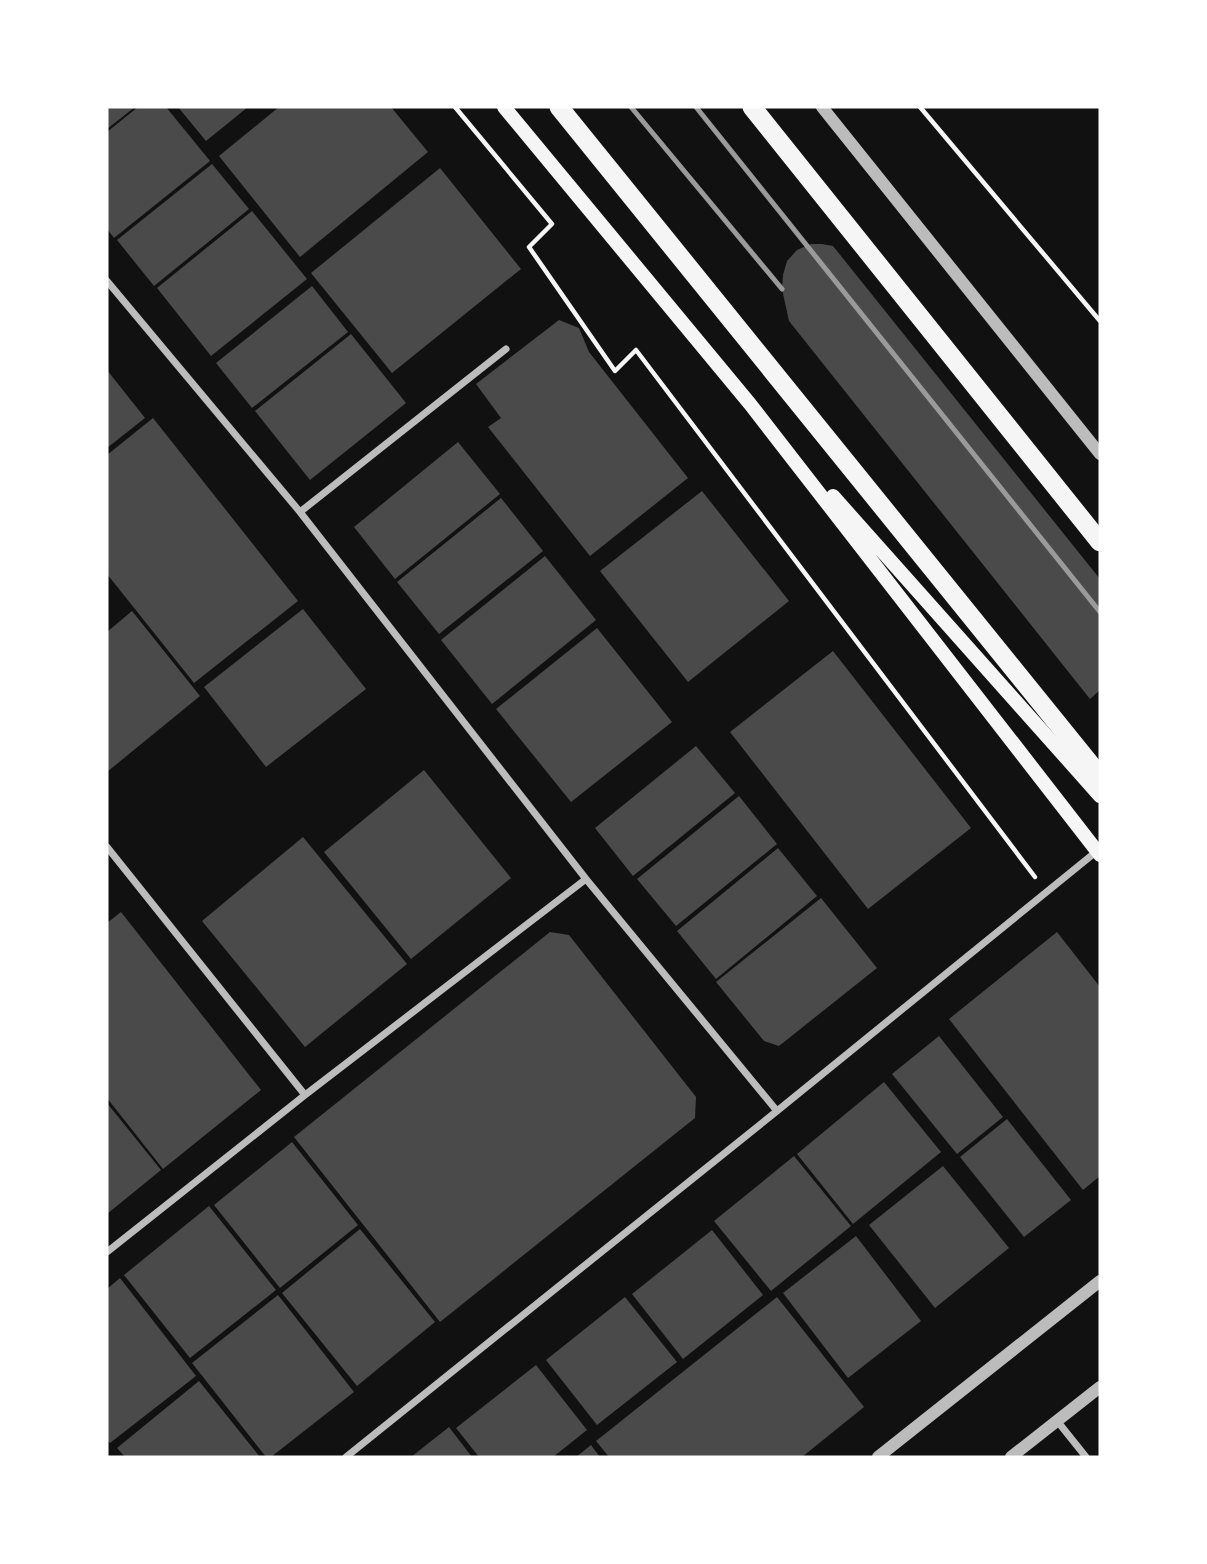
<svg xmlns="http://www.w3.org/2000/svg" width="1207" height="1564" viewBox="0 0 1207 1564" font-family="'Alegreya Sans',sans-serif">
	<style>
		.building { fill: #4a4a4a }
		.lines { fill: none; stroke-linecap: round; stroke-linejoin: round }
		.path { stroke: #f5f5f5; stroke-width: 4.5 }
		.minor { stroke: #bcbcbc; stroke-width: 7 }
		.tertiary { stroke: #bcbcbc; stroke-width: 12 }
		.secondary { stroke: #f5f5f5; stroke-width: 14 }
		.trunk { stroke: #f5f5f5; stroke-width: 19 }
		.rail { stroke: #9a9a9a; stroke-width: 5 }
	</style>
	<rect width="100%" height="100%" fill="#111"/>
	<!-- building -->
	<path class="building" d="M107 107H135L107 129Z
		M138 107H166L210 161 114 238 107 229V132Z
		M178 107H248L206 141Z
		M279 107H391L428 152 300 257 219 156Z
		M212 164 249 209 154 286 117 240Z
		M440 168 521 269 392 373 311 273Z
		M252 211 307 279 211 356 157 288Z
		M811 244H822L833 246 1100 579V690L1090 699 789 321 782 289 783 275 787 261 797 250Z
		M312 286 348 332 252 408 216 363Z
		M559 320 579 328 589 352 688 478 590 556 488 427 501 418 476 384Z
		M351 334 406 403 310 480 255 411Z
		M107 370 145 418 107 448Z
		M153 418 298 601 194 683 107 574V455Z
		M458 442 500 494 395 579 354 527Z
		M702 491 789 601 688 682 600 571Z
		M501 498 543 551 439 634 397 582Z
		M545 556 596 620 492 704 441 640Z
		M303 609 366 689 266 767 204 687Z
		M132 611 200 696 107 772V632Z
		M597 628 672 722 571 802 496 709Z
		M833 651 971 828 868 909 730 732Z
		M696 746 735 793 633 876 595 828Z
		M424 770 511 878 411 959 324 852Z
		M739 796 777 844 676 926 637 879Z
		M303 837 407 964 305 1047 202 921Z
		M778 848 817 896 716 979 677 931Z
		M821 898 877 968 779 1046 764 1041 716 982Z
		M121 912 261 1090 163 1169 107 1098V923Z
		M550 932 569 935 696 1097 695 1118 440 1322 294 1137Z
		M1057 932 1100 987V1176L1083 1190 949 1019Z
		M939 1036 1003 1117 957 1154 892 1074Z
		M884 1082 941 1152 853 1224 797 1154Z
		M107 1103 161 1170 107 1214Z
		M1007 1119 1071 1200 1024 1237 960 1157Z
		M292 1142 358 1225 280 1288 214 1205Z
		M794 1156 851 1226 771 1291 714 1221Z
		M943 1166 1009 1248 935 1308 869 1225Z
		M209 1206 276 1290 190 1358 124 1275Z
		M360 1229 435 1322 357 1386 282 1293Z
		M712 1230 763 1295 683 1359 632 1294Z
		M856 1236 921 1321 848 1378 783 1293Z
		M120 1278 196 1376 110 1443 107 1440V1289Z
		M278 1295 354 1392 271 1457H266L192 1363Z
		M625 1297 677 1362 597 1425 546 1360Z
		M777 1297 864 1407 802 1457H609L596 1441Z
		M536 1365 587 1430 553 1457H479L456 1428Z
		M199 1381 260 1457H125L117 1448Z
		M449 1427 472 1457H411Z
		M591 1445 600 1457H576Z"/>
	<g class="lines">
		<!-- path -->
		<path class="path" d="M455 107 552 224 529 247 615 371 636 350 1035 877
			M920 107 1100 321"/>
		<!-- minor -->
		<path class="minor" d="M107 281 300 512 586 879 777 1111
			M300 512 506 349
			M107 847 305 1095
			M107 1252 305 1095 586 879
			M1058 1422 1086 1457
			M346 1457 777 1111 1097 851"/>
		<!-- tertiary -->
		<path class="tertiary" d="M822 107 1100 454
			M878 1457 1100 1281
			M1011 1457 1100 1387"/>
		<!-- secondary -->
		<path class="secondary" d="M504 107 750 404 1100 855
			M833 496 1100 796"/>
		<!-- trunk -->
		<path class="trunk" d="M559 107 1100 776
			M752 107 1100 542"/>
		<!-- rail -->
		<path class="rail" d="M631 107 782 289
			M696 107 1100 612"/>
	</g>
	<!-- border -->
	<rect width="1207" height="1564" fill="none" stroke="#ffffff" stroke-width="217"/>
</svg>
